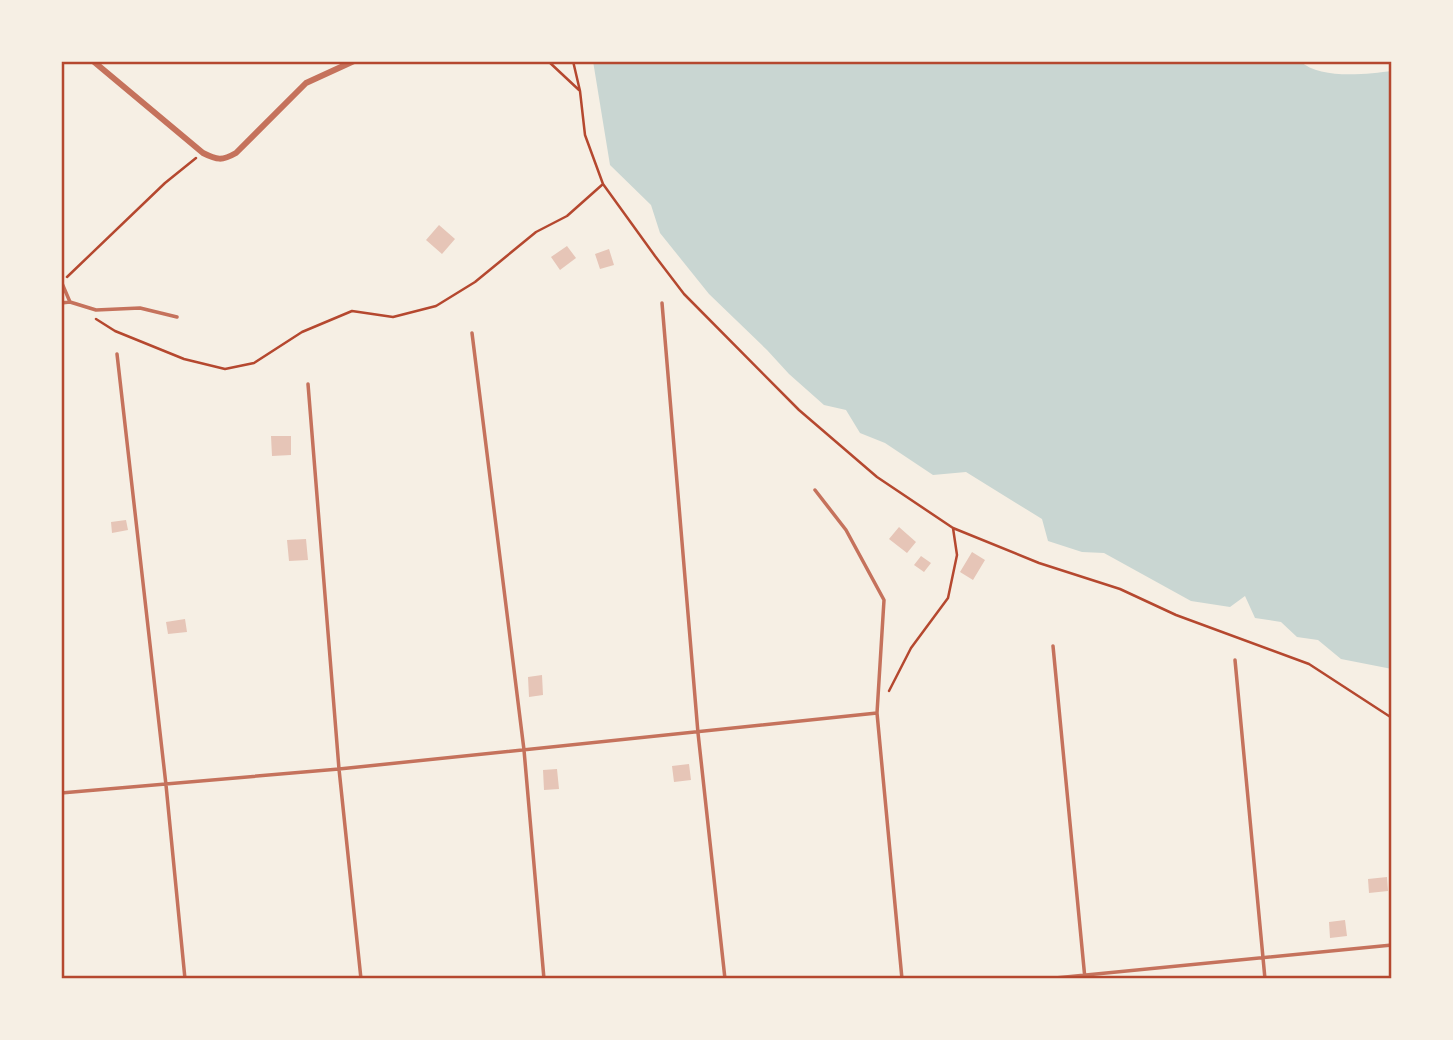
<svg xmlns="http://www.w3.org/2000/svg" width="1453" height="1040" viewBox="0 0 1453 1040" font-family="Rubik,sans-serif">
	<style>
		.water { fill: #c9d6d2 }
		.building { fill: #e6c5b7 }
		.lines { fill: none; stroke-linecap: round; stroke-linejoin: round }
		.path { stroke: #b5482f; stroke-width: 2.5 }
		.service { stroke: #c5725c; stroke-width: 3.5 }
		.minor { stroke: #c5725c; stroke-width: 6 }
		.neatline { fill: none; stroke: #b5482f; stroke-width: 2.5 }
	</style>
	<rect width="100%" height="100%" fill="#f6efe4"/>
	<!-- water -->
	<path class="water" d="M593 61H1300C1320 80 1367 74 1392 71V669L1341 659 1318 640 1297 637 1281 622 1255 618 1245 596 1230 607 1191 601 1104 553 1082 552 1048 541 1042 519 966 472 933 475 885 443 860 433 846 410 824 405 789 374 767 350 709 294 660 233 651 205 610 165Z"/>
	<!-- building -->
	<path class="building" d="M439 225 455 239 442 254 426 240Z
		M567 246 576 258 560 270 551 257Z
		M609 249 614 265 600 269 595 254Z
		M271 436H291V455L272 456Z
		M126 520 128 530 112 533 111 522Z
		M899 527 916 542 907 553 889 539Z
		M306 539 308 560 289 561 287 540Z
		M972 552 985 560 973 580 960 572Z
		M921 556 931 563 924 572 914 565Z
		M185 619 187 632 168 634 166 622Z
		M542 675 543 695 529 697 528 677Z
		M689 764 691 780 674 782 672 766Z
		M557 769 559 789 544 790 543 770Z
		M1387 877 1388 891 1369 893 1368 879Z
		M1345 920 1347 936 1330 938 1329 922Z"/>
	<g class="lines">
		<!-- path -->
		<path class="path" d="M548 61 579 90
			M573 61 580 91 585 135 603 184 655 256 684 294 799 410 877 477 953 528 1039 563 1120 589 1176 615 1309 664 1392 718
			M67 277 165 183 196 158
			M96 319 115 331 184 359 225 369 254 363 302 332 352 311 393 317 436 306 475 282 536 232 567 216 603 184
			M889 691 911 648 948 598 957 555 953 528"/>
		<!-- service -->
		<path class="service" d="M61 281 70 302 96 310 140 308 177 317
			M61 303 70 302
			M662 303 698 733 725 979
			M472 333 524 750 544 979
			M117 354 166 785 185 979
			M308 384 339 769 361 979
			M815 490 846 530 884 600 877 713 902 979
			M1053 646 1085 979
			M1235 660 1265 979
			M61 793 339 769 877 713
			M1045 979 1392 945"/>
		<!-- minor -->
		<path class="minor" d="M93 61 203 153C217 160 222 161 236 153L306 83 354 61"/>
	</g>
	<!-- border -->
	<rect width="1453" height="1040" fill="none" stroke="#f6efe4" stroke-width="126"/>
	<rect x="63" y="63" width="1327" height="914" class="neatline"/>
</svg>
